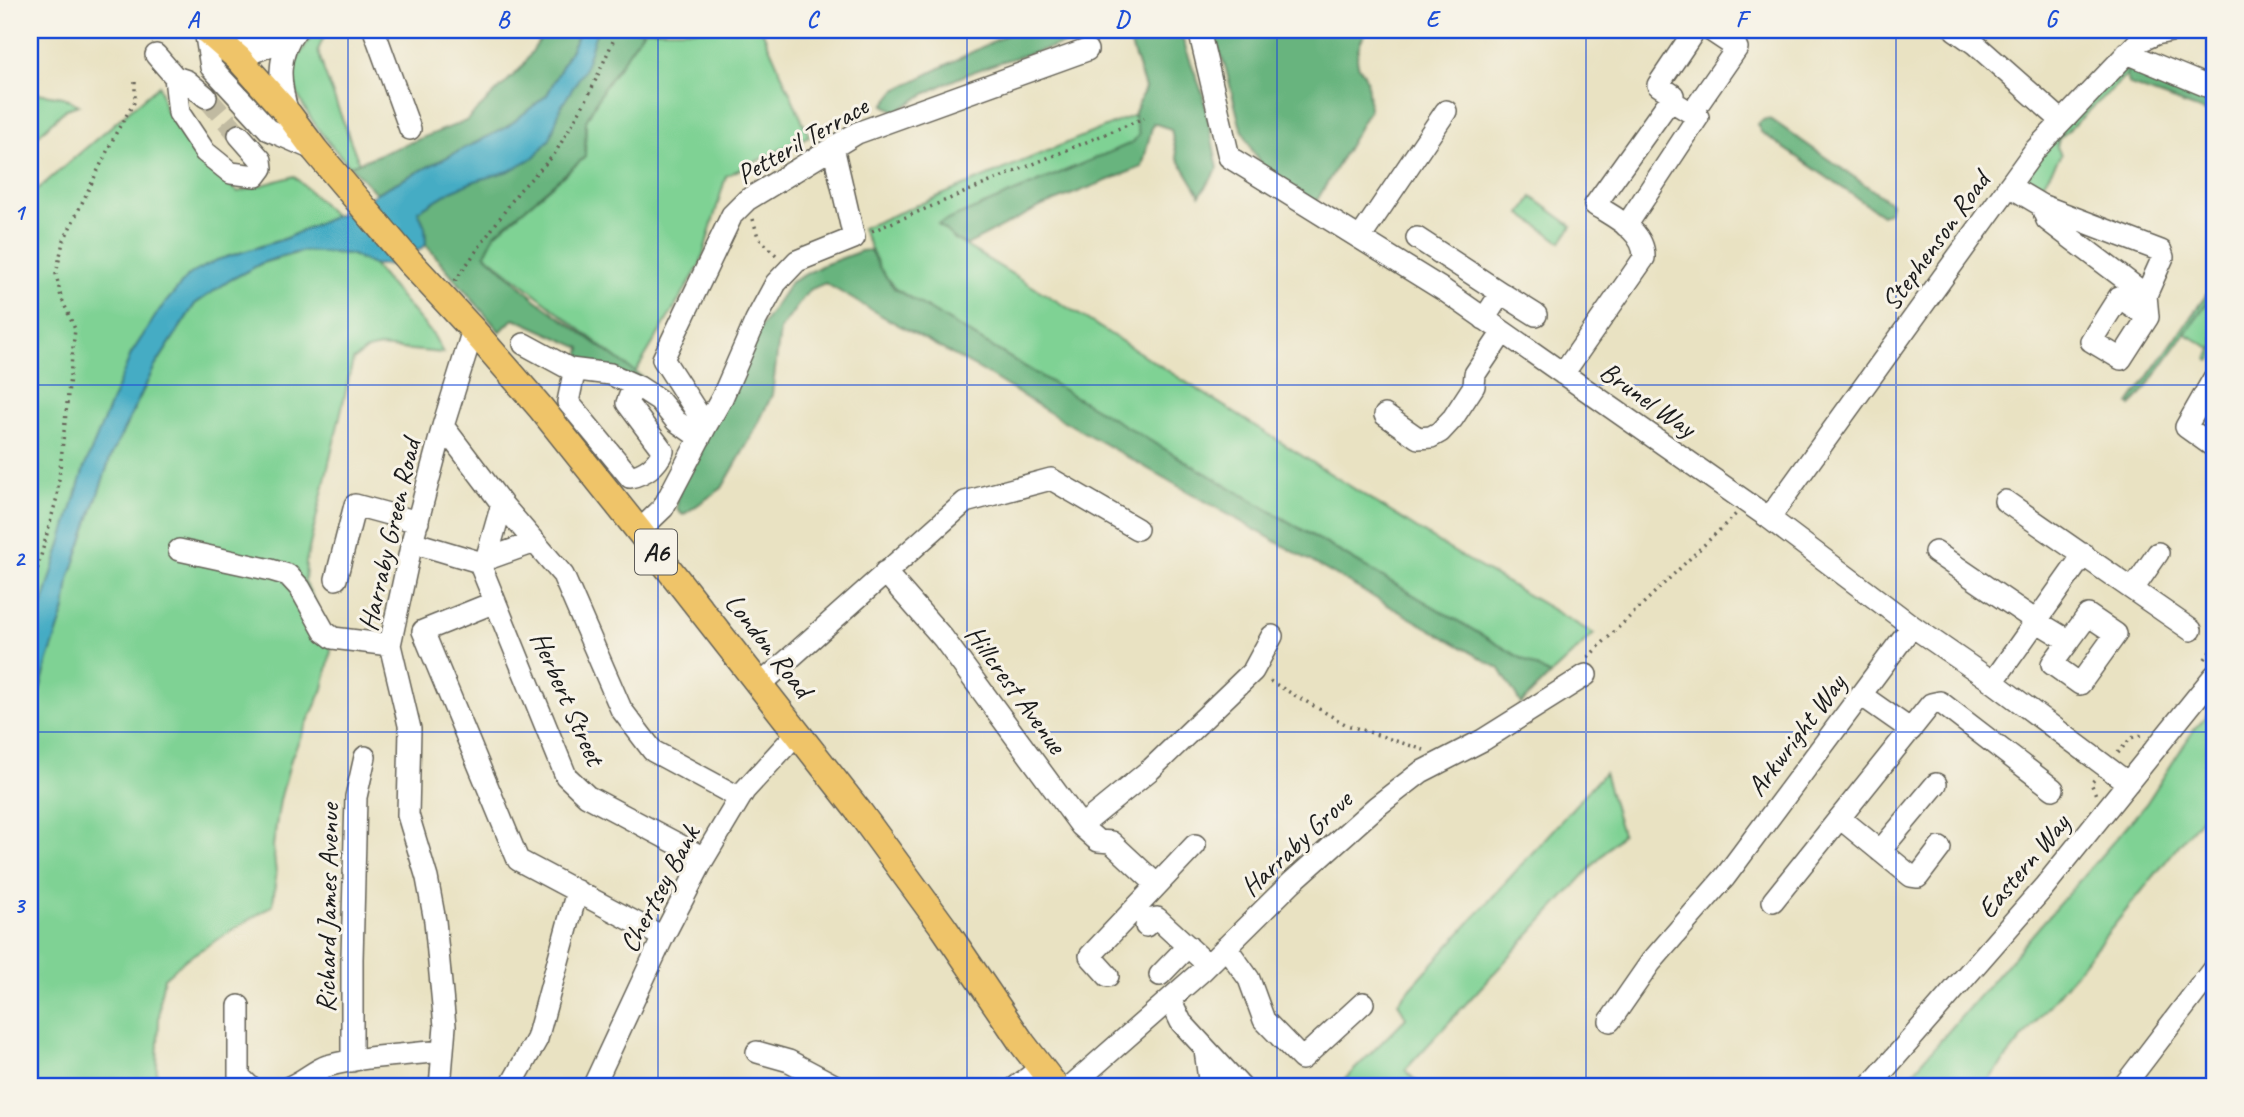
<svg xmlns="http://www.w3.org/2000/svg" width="2244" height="1117" viewBox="0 0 2244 1117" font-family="Caveat,sans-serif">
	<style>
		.green { fill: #7fd294; stroke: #4e7758; stroke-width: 2 }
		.forest { fill: #67b47e; stroke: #42684d; stroke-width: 2 }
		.water { fill: #44acc4; stroke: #306470; stroke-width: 2 }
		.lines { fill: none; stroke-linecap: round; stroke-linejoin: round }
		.minor-tunnel { stroke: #c0baa1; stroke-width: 21; stroke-dasharray: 21 10; stroke-linecap: butt }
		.minor-casing { stroke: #646156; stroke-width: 24 }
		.major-casing { stroke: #646156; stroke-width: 29 }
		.path { stroke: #646156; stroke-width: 3.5; stroke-dasharray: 2 5; stroke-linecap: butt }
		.minor { stroke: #fff; stroke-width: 21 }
		.major { stroke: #efc469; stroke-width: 26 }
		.grid { fill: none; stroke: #1d4ed8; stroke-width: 2; stroke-opacity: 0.55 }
		.labels { text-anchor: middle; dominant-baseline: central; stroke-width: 6; stroke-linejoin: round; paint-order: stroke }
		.shield { fill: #f7f3e8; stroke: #5e5c59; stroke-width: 2 }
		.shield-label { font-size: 26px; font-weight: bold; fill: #1c1c1c }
		.street-label { font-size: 28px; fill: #1c1c1c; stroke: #f7f3e8 }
		.neatline { fill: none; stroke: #1d4ed8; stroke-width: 2.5 }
		.grid-label { font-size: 23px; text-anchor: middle; font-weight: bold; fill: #1d4ed8 }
	</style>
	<rect width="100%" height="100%" fill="#f7f3e8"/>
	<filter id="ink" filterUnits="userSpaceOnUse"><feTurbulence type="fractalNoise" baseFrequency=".0143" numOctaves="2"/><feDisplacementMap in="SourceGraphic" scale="14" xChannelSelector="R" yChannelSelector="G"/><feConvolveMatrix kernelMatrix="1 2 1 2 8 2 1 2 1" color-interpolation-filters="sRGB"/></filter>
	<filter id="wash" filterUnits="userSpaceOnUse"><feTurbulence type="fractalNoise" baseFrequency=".00686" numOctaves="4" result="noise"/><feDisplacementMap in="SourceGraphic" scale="28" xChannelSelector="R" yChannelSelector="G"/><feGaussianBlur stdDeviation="1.57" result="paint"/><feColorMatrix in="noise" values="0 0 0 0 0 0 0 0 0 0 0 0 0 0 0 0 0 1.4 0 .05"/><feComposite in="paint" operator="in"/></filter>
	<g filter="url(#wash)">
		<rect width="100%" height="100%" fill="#e9e2c2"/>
		<!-- green -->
		<path class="green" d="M316 30H327L318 50 324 71 359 163 350 166C331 147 287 96 294 68 297 55 309 41 316 30Z
			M644 30H762L809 136 726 176 700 265 635 373 485 254 495 234 584 158 586 121 603 89Z
			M2128 68 2126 76 2059 139 2057 147 2061 155 2037 193C2027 184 2026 172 2030 159L2118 73Z
			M159 85 165 109 201 162 238 192 294 176 335 216 284 239 217 260 131 354 30 652V196Z
			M30 92 63 97 79 105 66 109 30 143Z
			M1134 115 1140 135 1132 143 939 224 956 240 1088 320 1449 549 1594 634 1550 675 1062 389 894 288 879 267 862 228Z
			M1532 197 1572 226 1561 242 1521 214Z
			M304 251 350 254 373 265 434 336 443 353 380 347 367 350 353 360 306 562 305 582 331 635V651L323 689 292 756 280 800 273 846 276 873 273 905 186 959 164 978 160 998 156 1087H30V726L48 660 65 609 69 579 111 456 154 368 195 304 230 280 262 263Z
			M2214 293V357L2210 361 2208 360 2212 349 2184 333Z
			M2214 708V802L1983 1087H1900L2146 804 2193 731Z
			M1604 773 1622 834 1405 1070 1422 1087H1337L1406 1018 1398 1002Z"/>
		<!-- forest -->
		<path class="forest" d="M546 30H581L547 95 507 127 376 193 350 166 466 121 522 67Z
			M589 30H644L603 89 586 121 585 157 495 234 485 254 535 299 646 380 578 363 581 348 514 318 500 332 426 245 425 227 418 211 539 137Z
			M1016 30H1118C1046 49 958 67 897 112L884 105 896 90Z
			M1126 30H1179L1203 95 1218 168 1200 195 1177 157 1171 129 1153 123 1142 167 1042 206 967 245 956 240 938 224 1132 143 1139 135 1134 115 1145 88Z
			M1212 30H1369C1360 37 1354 56 1359 67 1362 72 1363 70 1365 76 1369 87 1369 99 1369 111L1316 202 1266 171 1253 152 1240 125 1226 69Z
			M2128 68 2214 99V115L2130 85 2126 76Z
			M1765 119 1772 120 1891 203 1889 212 1882 215 1761 132 1757 124Z
			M870 250 879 267 894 288 1062 389 1550 675 1521 704 1500 669 1050 413 981 370 880 315 825 283 809 290 780 330 772 395 753 434 722 488 683 515 678 511 677 506 680 484 700 418 791 282 821 266 861 251Z
			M2214 284V293L2139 398 2131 406 2129 404Z"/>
		<!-- water -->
		<path class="water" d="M581 30H597L584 70 561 107 550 139 534 157 509 171 475 181 451 191 418 211 425 227 426 245 396 264 373 265 350 254 304 251 283 256 262 263 230 280 195 304 154 368 111 456 69 579 65 609 48 660 30 726V646L84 468 131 354 160 309 190 274 217 260 284 239 335 216 357 208 376 193 507 127 547 95Z"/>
	</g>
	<g filter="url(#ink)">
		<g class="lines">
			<!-- minor-tunnel -->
			<path class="minor-tunnel" d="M206 97 239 135"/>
			<defs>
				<path id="minor" d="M205 30 211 67 269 130 315 150
					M374 30 410 129
					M1199 30 1229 157 1445 291 1769 518 1912 626 1993 682 2128 783
					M1955 30 1975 44 2062 121
					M2127 53 2214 89
					M156 55 175 77 187 81 206 97
					M238 58 289 38
					M238 58 260 30
					M175 77 179 113 205 152 231 173 256 176 262 168 261 160 239 135
					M1670 100 1673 95 1658 85 1695 30
					M288 113C279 83 276 56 296 30
					M1692 113 1737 48 1710 30
					M2009 186 2041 205 2161 251 2163 257 2146 295 2047 220 2041 205
					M1360 238 1446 111
					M1417 238 1501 293 1484 319
					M1501 293 1536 315
					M2146 295 2148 317 2121 359 2091 341 2119 297 2148 317
					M524 344 570 369 610 374 639 387 659 400 676 421 700 438
					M578 370 573 378 568 402 630 477C645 474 657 465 663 451L627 403 634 385
					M1563 374 1644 258C1645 231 1615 218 1595 205L1670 100 1698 117 1626 226
					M2214 378 2186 427 2214 447
					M1385 415 1418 438 1431 437 1440 432 1453 418 1474 386 1475 374 1503 332
					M443 426 502 504 563 575 621 709 653 751 740 798
					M706 426 722 398 756 320 776 283 797 261 854 238 833 147
					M2005 501 2191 630
					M1769 518 2035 150 2138 42 2156 34 2176 30
					M639 531 663 508 706 426 663 359 732 215 747 200 857 133 1087 50
					M412 542 479 562 566 776 587 796 704 858
					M179 550 271 570 288 575 300 588 324 631 333 638 390 645
					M1935 552 2036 621 2069 641 2088 615 2116 634 2080 684 2052 664 2069 641
					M486 560 502 504
					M479 562 535 542
					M885 572 943 638 1081 826 1098 841 1111 842 1157 885
					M336 579 355 505 418 522
					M2133 589 2158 553
					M495 602 423 631 518 860 663 937
					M1993 682 2084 554
					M761 684 965 502 1051 479 1137 529
					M1861 695 1911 730
					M1840 818 1911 876 1918 877 1940 848
					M1081 826 1151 769 1253 671 1272 636
					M1880 851 1936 784
					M1773 901 1931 704 1940 702 2053 789
					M1146 926 1152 919 1157 918 1208 965
					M1226 947 1249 979 1264 1020 1302 1059 1363 1003
					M1160 975 1188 946
					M1108 976 1090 956 1195 845
					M1170 999 1181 1022 1241 1087
					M239 1006V1076L250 1087
					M1610 1021 1651 962 1725 877 1912 626
					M1205 1050 1210 1087
					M757 1052 789 1061 838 1087
					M352 1061V959L356 797 365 757
					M289 1087C303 1082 315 1070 327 1066 364 1056 404 1055 442 1051
					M440 1087 445 1026 435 921 427 878 408 815 410 729 390 645 412 542 443 426 473 330
					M510 1087 537 1039 577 891
					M593 1087 663 937 704 858 744 791 798 732
					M1016 1087 1041 1068
					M1070 1087 1203 970 1292 882 1376 807 1421 772 1483 740 1586 675
					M1869 1087 2044 887 2214 676
					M2123 1087 2214 968"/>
				<path id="major" d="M206 30 238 58 289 115 315 150 409 261 473 330 540 407 639 531 860 813 944 928 1022 1043 1056 1087"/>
			</defs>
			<!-- minor casing -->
			<use href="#minor" class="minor-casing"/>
			<!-- major casing -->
			<use href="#major" class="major-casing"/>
			<!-- path -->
			<path class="path" d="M753 219 758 237 776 255
				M872 231 1144 118
				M455 281 519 191 554 155 588 97 618 30
				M30 596 57 497 75 329 61 297 56 274 63 242 117 131 135 101V82
				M1588 657 1736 514
				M2205 659 2214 646
				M1270 681 1347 725 1424 750
				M2118 753 2131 738 2141 735
				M2094 780 2091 783 2096 795"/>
			<!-- minor -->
			<use href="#minor" class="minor"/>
			<!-- major -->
			<use href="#major" class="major"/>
		</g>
	</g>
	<!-- grid -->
	<path class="grid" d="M348 30V1087M658 30V1087M967 30V1087M1277 30V1087M1586 30V1087M1896 30V1087M30 385H2214M30 732H2214"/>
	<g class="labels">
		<!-- shield labels -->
		<rect class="shield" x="635" y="529.5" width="42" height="45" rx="5"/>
		<g class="shield-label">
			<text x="656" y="552">A6</text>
		</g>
		<!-- street labels -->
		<g class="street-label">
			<text transform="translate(802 140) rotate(-30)">Petteril Terrace</text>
			<text transform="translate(1935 241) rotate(-54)">Stephenson Road</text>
			<text transform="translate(1648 399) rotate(35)">Brunel Way</text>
			<text transform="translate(389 535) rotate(-77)">Harraby Green Road</text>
			<text transform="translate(769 645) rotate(52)">London Road</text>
			<text transform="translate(1016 689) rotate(54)">Hillcrest Avenue</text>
			<text transform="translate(568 698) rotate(66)">Herbert Street</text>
			<text transform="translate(1796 735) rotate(-53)">Arkwright Way</text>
			<text transform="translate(1296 843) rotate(-43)">Harraby Grove</text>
			<text transform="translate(2023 866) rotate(-50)">Eastern Way</text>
			<text transform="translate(659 889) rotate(-62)">Chertsey Bank</text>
			<text transform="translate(327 908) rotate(-89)">Richard James Avenue</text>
		</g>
	</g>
	<!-- margin -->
	<rect width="2244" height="1117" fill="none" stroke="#f7f3e8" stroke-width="77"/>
	<rect x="38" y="38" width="2168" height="1040" class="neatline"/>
	<g class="grid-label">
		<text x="193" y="27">A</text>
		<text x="503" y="27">B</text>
		<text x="812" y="27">C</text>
		<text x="1122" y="27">D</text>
		<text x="1432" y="27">E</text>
		<text x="1741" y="27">F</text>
		<text x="2051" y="27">G</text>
		<text x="19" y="220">1</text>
		<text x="19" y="566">2</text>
		<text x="19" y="913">3</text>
	</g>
</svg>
